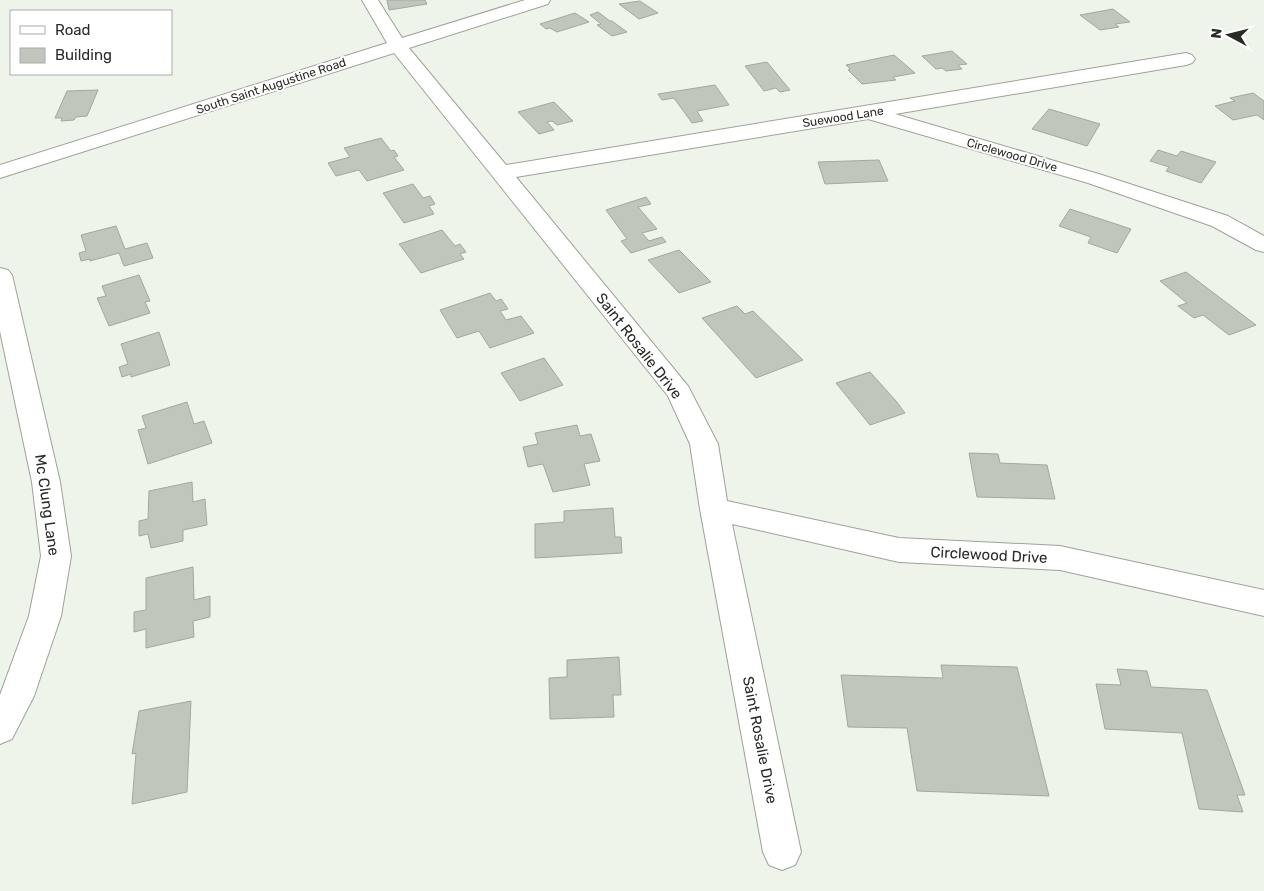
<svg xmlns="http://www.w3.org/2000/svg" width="1264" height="891" viewBox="0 0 1264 891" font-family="Rubik,sans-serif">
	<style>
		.building { fill: #c1c6bd; stroke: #a3a89f }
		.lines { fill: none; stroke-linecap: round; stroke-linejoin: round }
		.minor-casing { stroke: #9ea299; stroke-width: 2 }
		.minor { fill: #fff; fill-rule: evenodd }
		.labels { text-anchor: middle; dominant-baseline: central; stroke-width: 4; stroke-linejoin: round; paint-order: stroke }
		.far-street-label { font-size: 12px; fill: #292b27; stroke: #fff }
		.street-label { font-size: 15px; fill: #292b27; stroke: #fff }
	</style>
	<rect width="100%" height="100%" fill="#eff4eb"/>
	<!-- building -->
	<path class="building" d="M387 0H425L427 4 389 10Z
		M640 1 658 13 639 19 619 4Z
		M1113 9 1130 22 1115 24 1119 27 1100 30 1080 15Z
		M598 12 610 21H612L627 32 612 36 597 25 601 24 590 15Z
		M575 13 589 22 557 32 550 28 546 29 540 24Z
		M952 51 967 64 958 65 962 69 946 71 942 68 936 69 922 56Z
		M894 55 915 73 893 77 896 80 862 84 848 70 850 69 846 65Z
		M767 62 790 90 780 92 776 88 764 91 745 66Z
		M715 85 729 105 697 111 703 121 692 123 674 98 662 100 658 94Z
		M98 90 87 116 76 117 74 120 61 121 62 118H55L67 91Z
		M1253 93 1264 101V120L1257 115 1233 120 1215 106 1235 101 1230 98Z
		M554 102 573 121 557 125 552 121 547 122 554 130 539 134 518 112Z
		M1049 109 1100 124 1087 146 1032 129Z
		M381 138 391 151 394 150 398 156 394 157 404 170 367 181 359 170 336 176 328 163 350 157 344 148Z
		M1158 150 1177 156 1181 151 1216 162 1201 183 1166 171 1169 167 1150 161Z
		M879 160 888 181 825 184 818 162Z
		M413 184 423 198 430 196 435 204 429 206 434 214 404 223 383 193Z
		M646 197 651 204 638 207 657 229 642 233 649 241 662 237 666 242 631 253 621 241 627 239 606 210Z
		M1070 209 1131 229 1117 253 1088 243 1091 237 1059 226Z
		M116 226 125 249 147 243 153 258 124 266 119 253 90 261V259L81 261 79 253 86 251 81 235Z
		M442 230 455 246 460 244 466 252 460 254 464 259 421 273 399 244Z
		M679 250 711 282 679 293 648 260Z
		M1186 272 1256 325 1229 335 1203 315 1194 318 1178 306 1187 303 1160 281Z
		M139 275 150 301 145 302 150 313 109 326 97 298 106 296 102 286Z
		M490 293 496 301 501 299 508 309 500 311 506 320 521 316 534 333 490 348 479 331 457 338 440 310Z
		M737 306 745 314 753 311 803 360 756 378 702 318Z
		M159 332 170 365 131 377V374L122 377 119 367 128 364 121 344Z
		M544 358 563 385 520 401 501 373Z
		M870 372 896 401 905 413 870 425 836 383Z
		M187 402 194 424 204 421 212 443 148 464 138 430 146 428 142 416Z
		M577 425 580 436 591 434 600 461 584 464 590 485 553 492 543 464 528 467 523 447 538 444 535 433Z
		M969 453 998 454 1000 463 1047 465 1055 499 977 497Z
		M192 482 193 502 205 499 207 525 183 530V541L151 548 148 534 139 536V521L148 519 149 491Z
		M613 508 615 537H621L622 553 535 558V524L564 522V511Z
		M193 567 194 600 210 596V617L193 621 194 637 146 648V629L134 632V612L146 610V578Z
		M619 657 621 695H613L614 717 550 719 549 678 567 677V660Z
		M941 665 1017 667 1049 796 917 791 907 728 848 727 841 675 943 678Z
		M1117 669 1147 671 1151 687 1207 690 1245 795H1237L1243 812 1199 809 1182 733 1105 729 1096 684 1121 685Z
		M191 701 187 792 132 804 136 753 132 754 139 711Z"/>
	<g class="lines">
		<defs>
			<path id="minor" d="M362 0H378L402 38 525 0H550L548 4 409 48 506 165 1186 53 1192 55 1195 59 1192 63 1186 65 895 114 1102 175 1228 216 1264 236V252L1256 250 1212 226 1088 183 868 119 516 177 688 386 718 444 727 501 899 538 1060 546 1264 590V616L1060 570 899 562 732 524 801 852 795 865 782 870 769 865 763 852 700 509 690 444 668 396 394 53 0 178V165L387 43Z
				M0 268 8 270 12 275 60 482 71 556 61 616 34 696 12 739 0 744V695L29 616 41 556 32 482 0 331Z"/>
		</defs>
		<!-- minor casing -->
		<use href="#minor" class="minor-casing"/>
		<!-- minor -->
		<use href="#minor" class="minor"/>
	</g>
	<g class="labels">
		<!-- far-street labels -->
		<g class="far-street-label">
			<text transform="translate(271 86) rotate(-18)">South Saint Augustine Road</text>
			<text transform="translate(843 117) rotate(-9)">Suewood Lane</text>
			<text transform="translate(1012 155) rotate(16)">Circlewood Drive</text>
		</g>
		<!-- street labels -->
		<g class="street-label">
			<text transform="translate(639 346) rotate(52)">Saint Rosalie Drive</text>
			<text transform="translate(47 505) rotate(82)">Mc Clung Lane</text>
			<text transform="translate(989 555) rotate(3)">Circlewood Drive</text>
			<text transform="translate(760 740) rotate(79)">Saint Rosalie Drive</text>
		</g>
	</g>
	<!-- legend -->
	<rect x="10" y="10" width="162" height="65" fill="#ffffff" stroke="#a9aaa9"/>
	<rect x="20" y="26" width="25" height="8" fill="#ffffff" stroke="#a9aaa9"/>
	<text x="55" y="35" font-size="15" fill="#292b27">Road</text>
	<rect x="20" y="48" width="25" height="15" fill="#c1c6bd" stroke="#a9aaa9"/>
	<text x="55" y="60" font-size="15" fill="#292b27">Building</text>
	<!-- north arrow -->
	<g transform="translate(1229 35) rotate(277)" stroke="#ffffff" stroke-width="4" paint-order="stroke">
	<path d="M0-4L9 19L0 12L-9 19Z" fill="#292b27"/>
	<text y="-8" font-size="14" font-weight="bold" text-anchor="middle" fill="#292b27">N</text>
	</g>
</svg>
